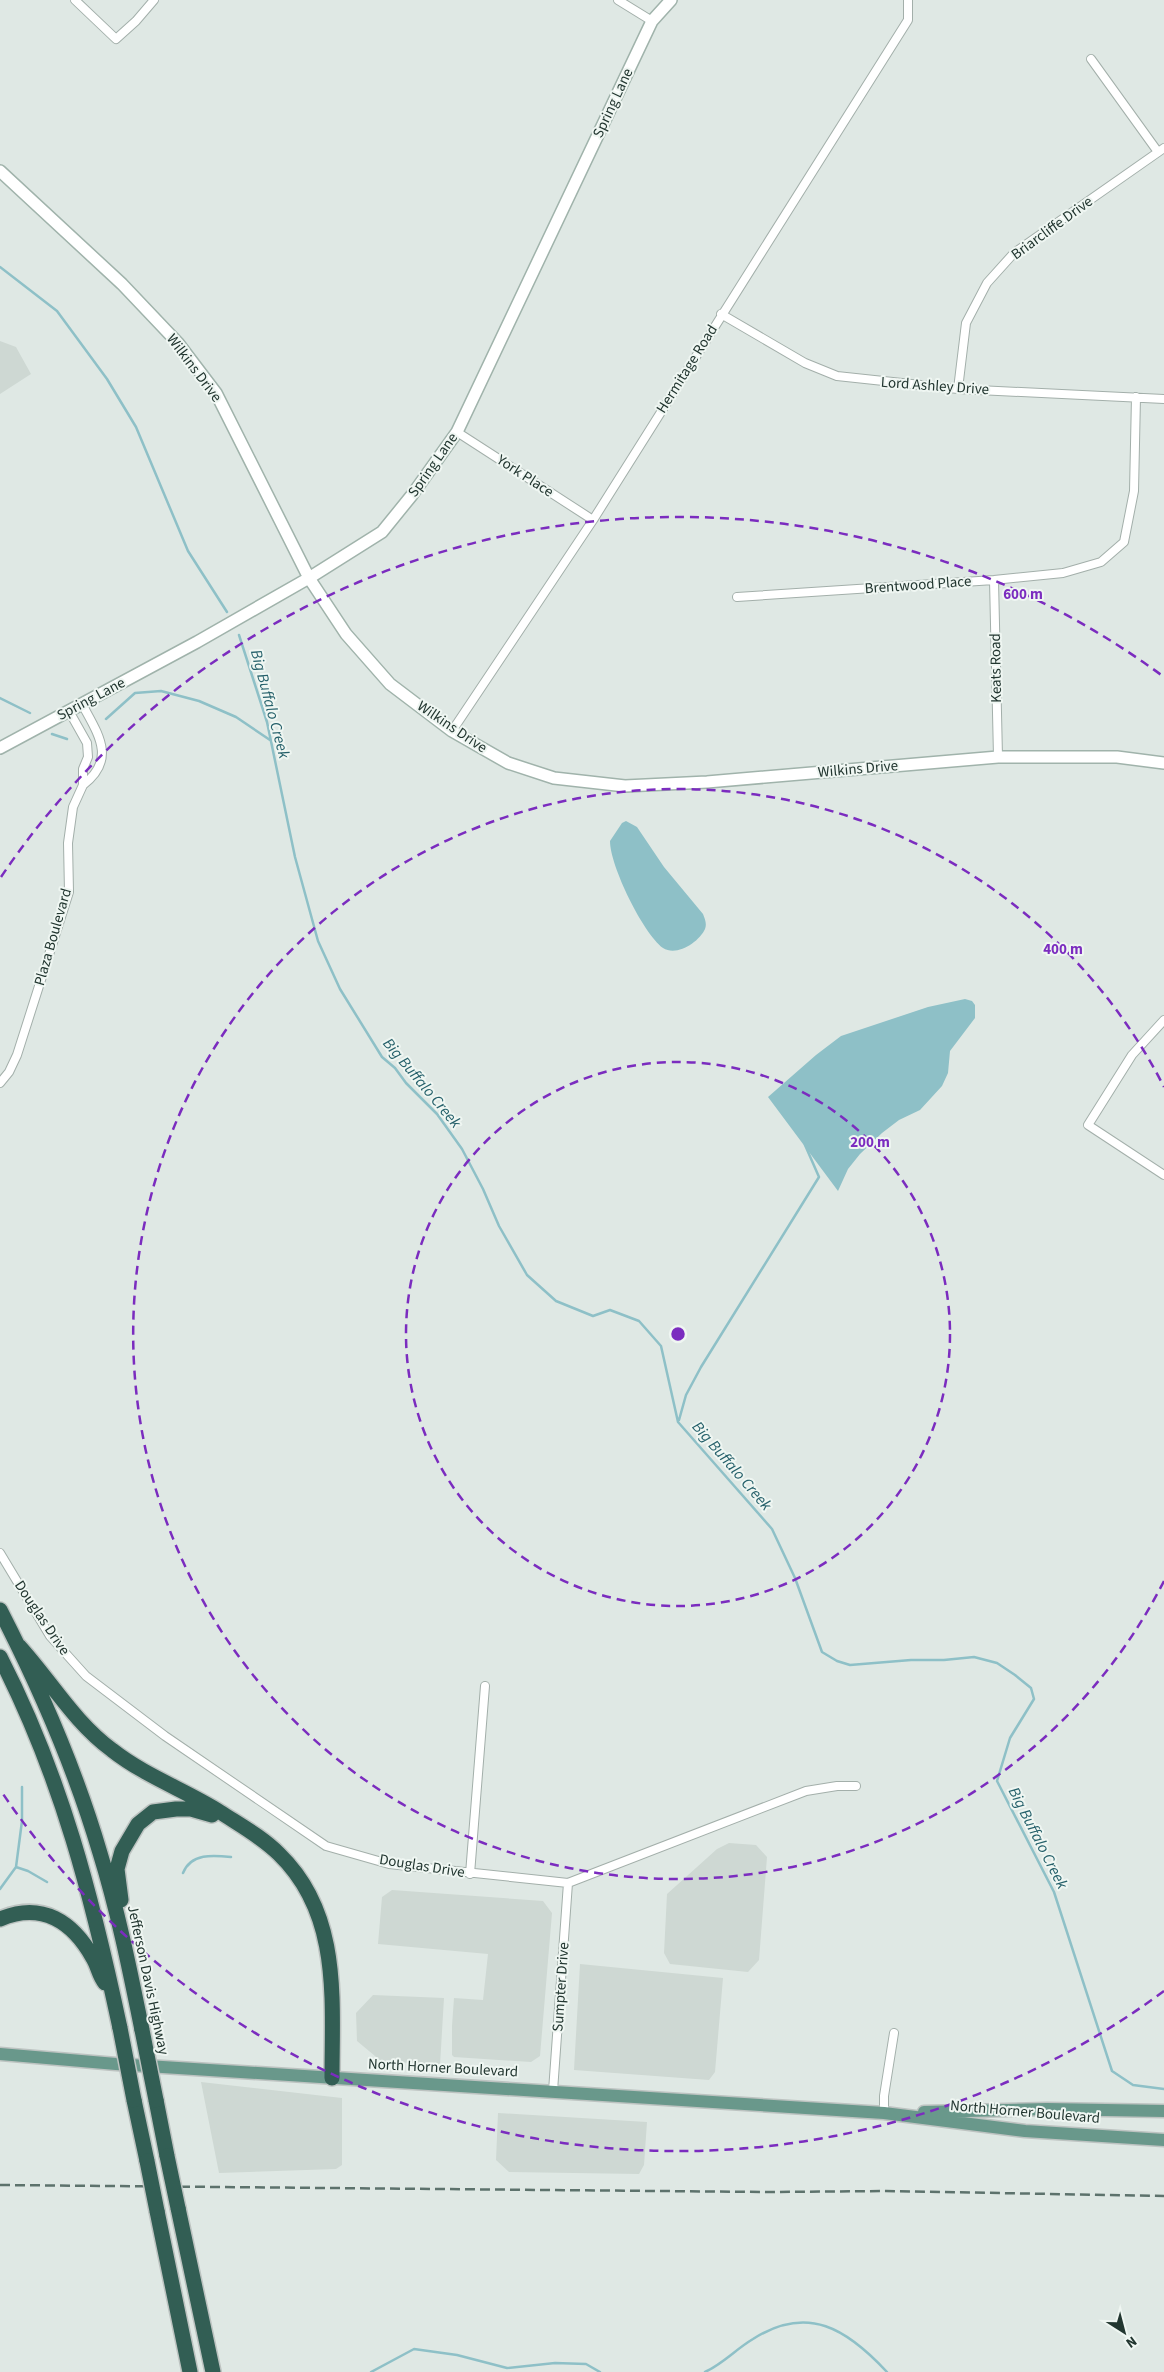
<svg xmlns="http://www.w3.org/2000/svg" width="1164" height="2372" viewBox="0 0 1164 2372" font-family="'Source Sans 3',sans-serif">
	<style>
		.built { fill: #ced8d3 }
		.water { fill: #8ec0c7 }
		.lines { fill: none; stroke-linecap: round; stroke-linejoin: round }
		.stream { stroke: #8ec0c7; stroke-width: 2.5 }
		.street-casing { stroke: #a3afaa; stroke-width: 10 }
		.secondary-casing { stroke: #a0b3ab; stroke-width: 14 }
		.primary-casing { stroke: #bdc3c1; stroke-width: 15 }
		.highway-casing { stroke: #bdc3c1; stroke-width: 18 }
		.street { stroke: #fff; stroke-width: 8 }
		.secondary { stroke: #fff; stroke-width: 11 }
		.primary { stroke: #69988b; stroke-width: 12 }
		.highway { stroke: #325e54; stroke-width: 15 }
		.rail { stroke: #5d726c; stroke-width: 2.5; stroke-dasharray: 10 5; stroke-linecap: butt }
		.highway-bridge-casing { stroke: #bdc3c1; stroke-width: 18; stroke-linecap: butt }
		.highway-bridge { stroke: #325e54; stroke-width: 15 }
		.ring { fill: none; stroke: #7b2cbf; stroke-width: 2.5; stroke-dasharray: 9 6 }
		.labels { text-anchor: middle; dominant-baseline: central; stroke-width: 4; stroke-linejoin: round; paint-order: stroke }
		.street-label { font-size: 15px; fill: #223630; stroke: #eff6f2 }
		.water-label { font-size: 16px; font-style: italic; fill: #25606a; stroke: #eff6f2 }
		.centre { fill: #7b2cbf; stroke: #eff6f2; stroke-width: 2.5 }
		.ring-label { font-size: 15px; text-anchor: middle; font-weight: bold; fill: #7b2cbf; stroke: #eff6f2; stroke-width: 4; stroke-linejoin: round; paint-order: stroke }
	</style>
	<rect width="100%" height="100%" fill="#dfe8e4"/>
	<!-- built -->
	<path class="built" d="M0 341 16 347 31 374 0 394Z
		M729 1843 756 1845 767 1857 759 1960 748 1972 670 1964 664 1953 667 1894 717 1849Z
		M392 1890 543 1901 552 1913 540 2056 531 2062 454 2057 452 2055V2026L454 1998 483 2000 488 1954 378 1944 382 1897Z
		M580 1964 723 1978 715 2072 709 2080 574 2070Z
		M373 1995 444 1998 440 2065 381 2061 357 2041 356 2013Z
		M201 2082 342 2098V2165L336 2169 219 2173Z
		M498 2113 647 2122 644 2165 639 2174 509 2172 496 2160Z"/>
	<!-- water -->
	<path class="water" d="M626 821 637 827 664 867 703 914C705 919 707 924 705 929 699 942 677 957 663 948 643 933 610 866 610 841L622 823Z
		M965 999 972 1001 975 1005V1018L950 1051 948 1073 942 1086 920 1110 899 1120 882 1133 860 1154 848 1169 838 1191 768 1097 816 1055 841 1036 928 1007Z"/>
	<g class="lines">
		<!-- stream -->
		<path class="stream" d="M0 267 57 311 107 379 136 427 188 551 227 612
			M239 635 267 722 295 857 318 941 340 989 382 1057 395 1068 406 1083 437 1114 462 1149 483 1189 499 1226 527 1275 556 1301 593 1316 610 1310 639 1321 661 1346 678 1422 772 1529 795 1578 822 1652 837 1661 850 1665 911 1660H944L974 1657 997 1663 1015 1675 1031 1688 1034 1699 1010 1738 997 1781 1054 1892 1112 2071 1133 2085 1164 2089
			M0 698 30 713
			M106 719 135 693 161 691 199 701 236 717 270 740
			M52 734 67 739
			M679 1420 686 1395 701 1367 819 1177 805 1145 808 1144
			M16 1867 28 1871 47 1882
			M183 1873C191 1853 213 1855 231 1857
			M0 1889 16 1867 22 1821V1787
			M371 2372 414 2349 457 2355 507 2368 555 2363 586 2364 600 2372
			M705 2372C724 2363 736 2349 753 2339 808 2304 847 2329 887 2372"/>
		<defs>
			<path id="street" d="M75 0 116 39 136 21 154 0
				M618 0 652 21
				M1091 59 1158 152
				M721 314 805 363 837 376 958 389 1164 399
				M958 389 966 323 987 283 1014 253 1164 148
				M457 432 593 520
				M994 580 998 757
				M737 597 994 580 1063 573 1101 562 1124 542 1134 491 1136 397
				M82 704C98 734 117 759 83 785
				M452 731 593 520 908 20V0
				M1164 1020 1132 1055 1088 1125 1164 1175
				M0 1083 9 1072 17 1055 69 892 68 843 73 807 83 785V769L88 757 87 743 69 711
				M0 1553 50 1636 86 1676 165 1736 326 1846 389 1864 568 1883 806 1791 837 1786H856
				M470 1874 485 1686
				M553 2091 568 1883
				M884 2113V2096L894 2033"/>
			<path id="secondary" d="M0 171 122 284 178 343 216 393 309 578 346 634 390 684 452 731 508 763 554 778 625 786 707 782 998 757H1117L1164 763
				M0 748 197 642 309 578 382 532 412 495 457 432 652 21 671 0"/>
			<path id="primary" d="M0 2054 116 2064 884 2113 1025 2131 1164 2140
				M924 2112 1047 2109 1164 2111"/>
			<path id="highway" d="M0 1610C40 1688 75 1768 100 1853 118 1911 130 1971 142 2030
				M19 1646C51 1681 73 1721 112 1750 145 1776 185 1790 220 1812 240 1825 262 1837 279 1854 341 1914 332 1999 332 2078
				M0 1657C62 1778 92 1897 120 2028
				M121 1900 117 1869 122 1851 138 1824 153 1812 176 1809H191L212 1815
				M0 1919C42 1901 73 1922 93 1958 98 1966 99 1976 105 1983
				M134 2100 147 2161
				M156 2100 167 2156
				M178 2208 213 2372
				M157 2211 190 2372"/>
		</defs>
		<!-- street casing -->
		<use href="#street" class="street-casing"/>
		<!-- secondary casing -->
		<use href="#secondary" class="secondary-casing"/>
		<!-- primary casing -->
		<use href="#primary" class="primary-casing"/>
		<!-- highway casing -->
		<use href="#highway" class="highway-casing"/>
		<!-- street -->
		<use href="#street" class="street"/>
		<!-- secondary -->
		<use href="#secondary" class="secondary"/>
		<!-- primary -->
		<use href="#primary" class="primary"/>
		<!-- highway -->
		<use href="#highway" class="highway"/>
		<!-- rail -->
		<path class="rail" d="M0 2185 766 2192 886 2191 1164 2196"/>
		<defs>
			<path id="highway-bridge" d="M120 2028 134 2100
				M142 2030 156 2100
				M167 2156 178 2208
				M147 2161 157 2211"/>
		</defs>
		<!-- highway-bridge casing -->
		<use href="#highway-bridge" class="highway-bridge-casing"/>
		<!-- highway-bridge -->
		<use href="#highway-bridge" class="highway-bridge"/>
	</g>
	<!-- distance rings -->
	<g class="ring">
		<circle cx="678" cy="1334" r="272"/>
		<path d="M1164 1581A545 545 0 1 1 1164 1087"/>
		<path d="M1164 1991A817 817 0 0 1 1 1791M1 877A817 817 0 0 1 1164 677"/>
	</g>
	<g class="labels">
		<!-- street labels -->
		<g class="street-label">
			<text transform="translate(613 103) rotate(-65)">Spring Lane</text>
			<text transform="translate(1052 228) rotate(-36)">Briarcliffe Drive</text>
			<text transform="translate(194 368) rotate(53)">Wilkins Drive</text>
			<text transform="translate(687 369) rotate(-58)">Hermitage Road</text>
			<text transform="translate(935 386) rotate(4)">Lord Ashley Drive</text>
			<text transform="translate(433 465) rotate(-55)">Spring Lane</text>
			<text transform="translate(525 476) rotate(33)">York Place</text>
			<text transform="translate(918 585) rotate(-4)">Brentwood Place</text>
			<text transform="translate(996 668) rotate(-91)">Keats Road</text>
			<text transform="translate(91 699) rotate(-28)">Spring Lane</text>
			<text transform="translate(452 727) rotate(34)">Wilkins Drive</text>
			<text transform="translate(858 769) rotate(-5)">Wilkins Drive</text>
			<text transform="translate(53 937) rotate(-74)">Plaza Boulevard</text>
			<text transform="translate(42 1618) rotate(56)">Douglas Drive</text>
			<text transform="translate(422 1866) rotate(9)">Douglas Drive</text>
			<text transform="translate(148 1980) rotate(78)">Jefferson Davis Highway</text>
			<text transform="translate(561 1987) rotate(-86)">Sumpter Drive</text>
			<text transform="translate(443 2068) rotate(3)">North Horner Boulevard</text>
			<text transform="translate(1025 2112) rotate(5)">North Horner Boulevard</text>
		</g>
		<!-- water labels -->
		<g class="water-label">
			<text transform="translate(270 704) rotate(75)">Big Buffalo Creek</text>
			<text transform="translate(422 1083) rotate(50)">Big Buffalo Creek</text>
			<text transform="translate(732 1466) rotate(49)">Big Buffalo Creek</text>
			<text transform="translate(1038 1838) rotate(63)">Big Buffalo Creek</text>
		</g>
	</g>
	<circle cx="678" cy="1334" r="8" class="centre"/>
	<g class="ring-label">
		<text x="1023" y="599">600 m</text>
		<text x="1063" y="954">400 m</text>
		<text x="870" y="1147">200 m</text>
	</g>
	<!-- north arrow -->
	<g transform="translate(1124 2332) rotate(144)" stroke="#eff6f2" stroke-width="4" paint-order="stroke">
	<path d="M0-4L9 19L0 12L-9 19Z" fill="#223630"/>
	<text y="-8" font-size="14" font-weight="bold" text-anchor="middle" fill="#223630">N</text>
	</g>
</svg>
